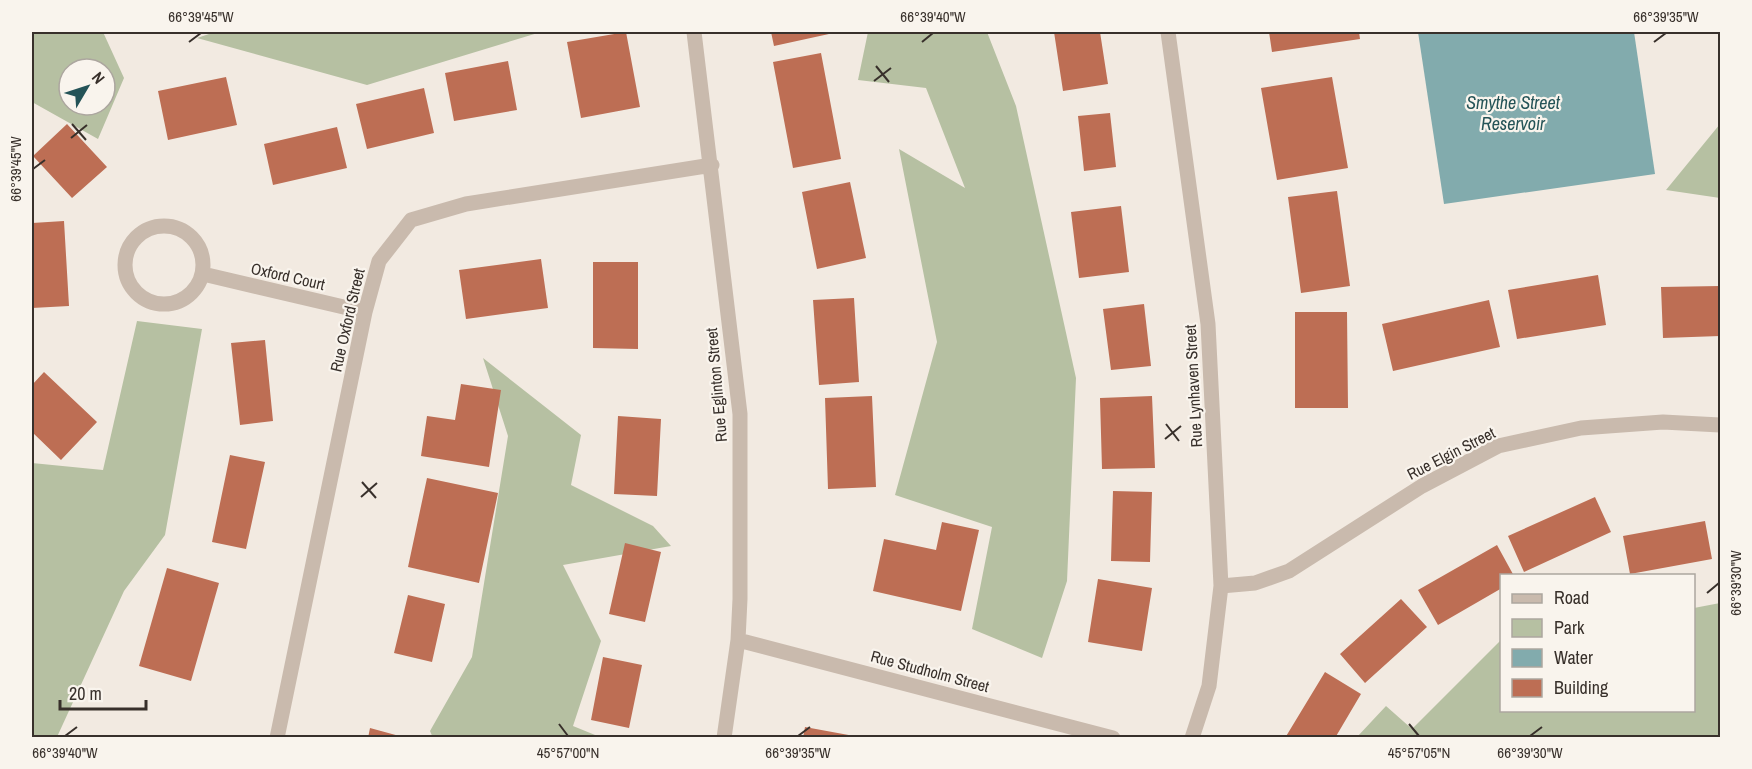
<svg xmlns="http://www.w3.org/2000/svg" width="1752" height="769" viewBox="0 0 1752 769" font-family="'Archivo Narrow',sans-serif">
	<style>
		.green { fill: #b6c0a2; fill-rule: evenodd }
		.water { fill: #82abad }
		.building { fill: #bd6e54 }
		.lines { fill: none; stroke-linecap: round; stroke-linejoin: round }
		.minor { stroke: #c9baad; stroke-width: 15 }
		.ticks { fill: none; stroke: #38302b; stroke-width: 2 }
		.labels { text-anchor: middle; dominant-baseline: central; stroke-width: 4.5; stroke-linejoin: round; paint-order: stroke }
		.street-label { font-size: 16px; fill: #38302b; stroke: #f9f4ed }
		.water-label { font-size: 18px; font-style: italic; fill: #245357; stroke: #f9f4ed }
		.neatline { fill: none; stroke: #38302b; stroke-width: 2 }
		.ticks-label { font-size: 15px; text-anchor: middle; fill: #38302b }
	</style>
	<rect width="100%" height="100%" fill="#f2eae1"/>
	<!-- green -->
	<path class="green" d="M32 32H103L124 78 98 139 32 102ZM69 69H105V105H69Z
		M215 32H541L367 85 197 38Z
		M868 32H987L1016 106 1076 378 1067 581 1042 658 972 629 992 527 895 495 937 342 899 149 965 188 926 88 858 80Z
		M1720 124V198L1666 190Z
		M137 321 202 329 165 535 124 591 57 737H32V463L103 470Z
		M483 358 581 435 571 485 653 526 671 546 563 565 601 641 573 726 600 737 433 738 430 731 472 657 508 436Z
		M1720 603V737H1357L1386 706 1412 729 1501 640 1502 710H1694V608Z"/>
	<!-- water -->
	<path class="water" d="M1418 32H1634L1655 174 1444 204Z"/>
	<!-- building -->
	<path class="building" d="M626 32 640 107 581 118 567 42Z
		M771 32H829V34L774 46Z
		M1054 32H1100L1108 84 1063 91Z
		M1269 32H1359L1360 39 1272 52Z
		M821 53 841 159 793 168 773 62Z
		M508 61 517 110 454 121 445 73Z
		M226 77 237 125 168 140 158 91Z
		M1332 77 1348 168 1277 180 1261 88Z
		M424 88 434 133 367 149 356 104Z
		M1110 113 1116 167 1084 171 1078 116Z
		M67 124 107 167 72 198 33 156Z
		M337 127 347 168 273 185 264 144Z
		M850 182 866 258 817 269 802 192Z
		M1337 191 1350 286 1301 293 1288 197Z
		M1121 206 1129 272 1079 278 1071 212Z
		M64 221 69 306 32 308V223Z
		M541 259 548 308 466 319 459 270Z
		M593 262H638V349L593 348Z
		M1598 275 1606 325 1517 339 1508 290Z
		M1720 286V336L1663 338 1661 287Z
		M854 298 859 382 819 385 813 300Z
		M1489 300 1500 347 1393 371 1382 324Z
		M1144 304 1151 366 1111 370 1103 309Z
		M1295 312H1347L1348 408H1295Z
		M265 340 273 421 240 425 231 343Z
		M44 372 97 422 61 460 32 432V385Z
		M461 384 501 390 489 467 421 456 427 416 455 420Z
		M872 396 876 487 828 489 825 398Z
		M1152 396 1155 468 1102 469 1100 398Z
		M618 416 661 419 657 496 614 494Z
		M230 455 265 462 246 549 212 542Z
		M427 478 498 493 479 583 408 567Z
		M1113 491 1152 492 1150 562 1111 561Z
		M1595 497 1611 532 1524 572 1508 536Z
		M1705 521 1712 559 1630 574 1623 536Z
		M942 522 979 530 961 611 873 591 884 539 936 550Z
		M625 543 661 552 645 622 609 614Z
		M1497 545 1514 576H1502V588L1438 625 1418 590Z
		M167 568 219 583 191 681 139 666Z
		M1098 579 1152 588 1142 651 1088 642Z
		M408 595 445 604 432 662 394 653Z
		M1401 599 1427 627 1365 683 1340 654Z
		M603 657 642 665 629 728 591 720Z
		M1325 672 1361 694 1335 738H1285Z
		M805 727 854 736V738H803Z
		M370 728 403 737V738H368Z"/>
	<g class="lines">
		<!-- minor -->
		<path class="minor" d="M694 32 740 414V599L738 640 724 738
			M1168 32 1208 324 1221 586 1209 686 1192 738
			M125 265a39 39 0 1 1 78 0a39 39 0 1 1-78 0Z
			M203 274 365 312
			M1221 586 1255 583 1289 571 1422 486 1498 446 1581 428 1663 422 1720 425
			M738 640 1113 738
			M277 738 365 312 379 261 411 220 466 204 712 165"/>
	</g>
	<!-- ticks -->
	<path class="ticks" d="M189 42 201 33M922 42 933 33M1654 42 1666 33M876 66 889 82M874 81 891 68M72 124 86 140M71 138 87 125M33 169 45 160M1166 424 1179 441M1165 439 1181 426M362 482 376 498M361 497 377 483M1707 593 1719 583M559 724 568 736M1409 724 1419 736M65 736 77 727M798 736 810 727M1530 736 1542 727"/>
	<g class="labels">
		<!-- street labels -->
		<g class="street-label">
			<text transform="translate(288 276) rotate(13)">Oxford Court</text>
			<text transform="translate(347 320) rotate(-77)">Rue Oxford Street</text>
			<text transform="translate(716 385) rotate(-95)">Rue Eglinton Street</text>
			<text transform="translate(1193 386) rotate(-93)">Rue Lynhaven Street</text>
			<text transform="translate(1451 453) rotate(-27)">Rue Elgin Street</text>
			<text transform="translate(930 671) rotate(15)">Rue Studholm Street</text>
		</g>
		<!-- water labels -->
		<g class="water-label">
			<text x="1513" y="102">Smythe Street<tspan x="1513" dy="21">Reservoir</tspan></text>
		</g>
	</g>
	<!-- border -->
	<rect width="1752" height="769" fill="none" stroke="#f9f4ed" stroke-width="66"/>
	<!-- legend -->
	<rect x="1500" y="574" width="195" height="138" fill="#f9f4ed" stroke="#aca69f" stroke-width="1.5"/>
	<rect x="1512" y="594" width="30" height="9" fill="#c9baad" stroke="#aca69f" stroke-width="1.5"/>
	<text x="1554" y="604" font-size="18" fill="#38302b">Road</text>
	<rect x="1512" y="619" width="30" height="18" fill="#b6c0a2" stroke="#aca69f" stroke-width="1.5"/>
	<text x="1554" y="634" font-size="18" fill="#38302b">Park</text>
	<rect x="1512" y="649" width="30" height="18" fill="#82abad" stroke="#aca69f" stroke-width="1.5"/>
	<text x="1554" y="664" font-size="18" fill="#38302b">Water</text>
	<rect x="1512" y="679" width="30" height="18" fill="#bd6e54" stroke="#aca69f" stroke-width="1.5"/>
	<text x="1554" y="694" font-size="18" fill="#38302b">Building</text>
	<!-- north arrow -->
	<g transform="translate(87 87) rotate(51)"><circle r="28" fill="#f9f4ed" stroke="#aca69f" stroke-width="1.5"/>
	<path d="M0-4.5L10 22L0 15L-10 22Z" fill="#245357"/>
	<text y="-9" font-size="16" font-weight="bold" text-anchor="middle" fill="#38302b">N</text>
	</g>
	<!-- scale -->
	<path d="M60 700v9h86v-9" fill="none" stroke="#38302b" stroke-width="3"/>
	<text x="69" y="700" font-size="18" fill="#38302b" stroke="#f9f4ed" stroke-width="4.5" paint-order="stroke">20 m</text>
	<rect x="33" y="33" width="1686" height="703" class="neatline"/>
	<g class="ticks-label">
		<text x="201" y="22">66°39'45"W</text>
		<text x="933" y="22">66°39'40"W</text>
		<text x="1666" y="22">66°39'35"W</text>
		<text transform="translate(16 169) rotate(-90)" y="5">66°39'45"W</text>
		<text transform="translate(1736 583) rotate(-90)" y="5">66°39'30"W</text>
		<text x="65" y="758">66°39'40"W</text>
		<text x="568" y="758">45°57'00"N</text>
		<text x="798" y="758">66°39'35"W</text>
		<text x="1419" y="758">45°57'05"N</text>
		<text x="1530" y="758">66°39'30"W</text>
	</g>
</svg>
